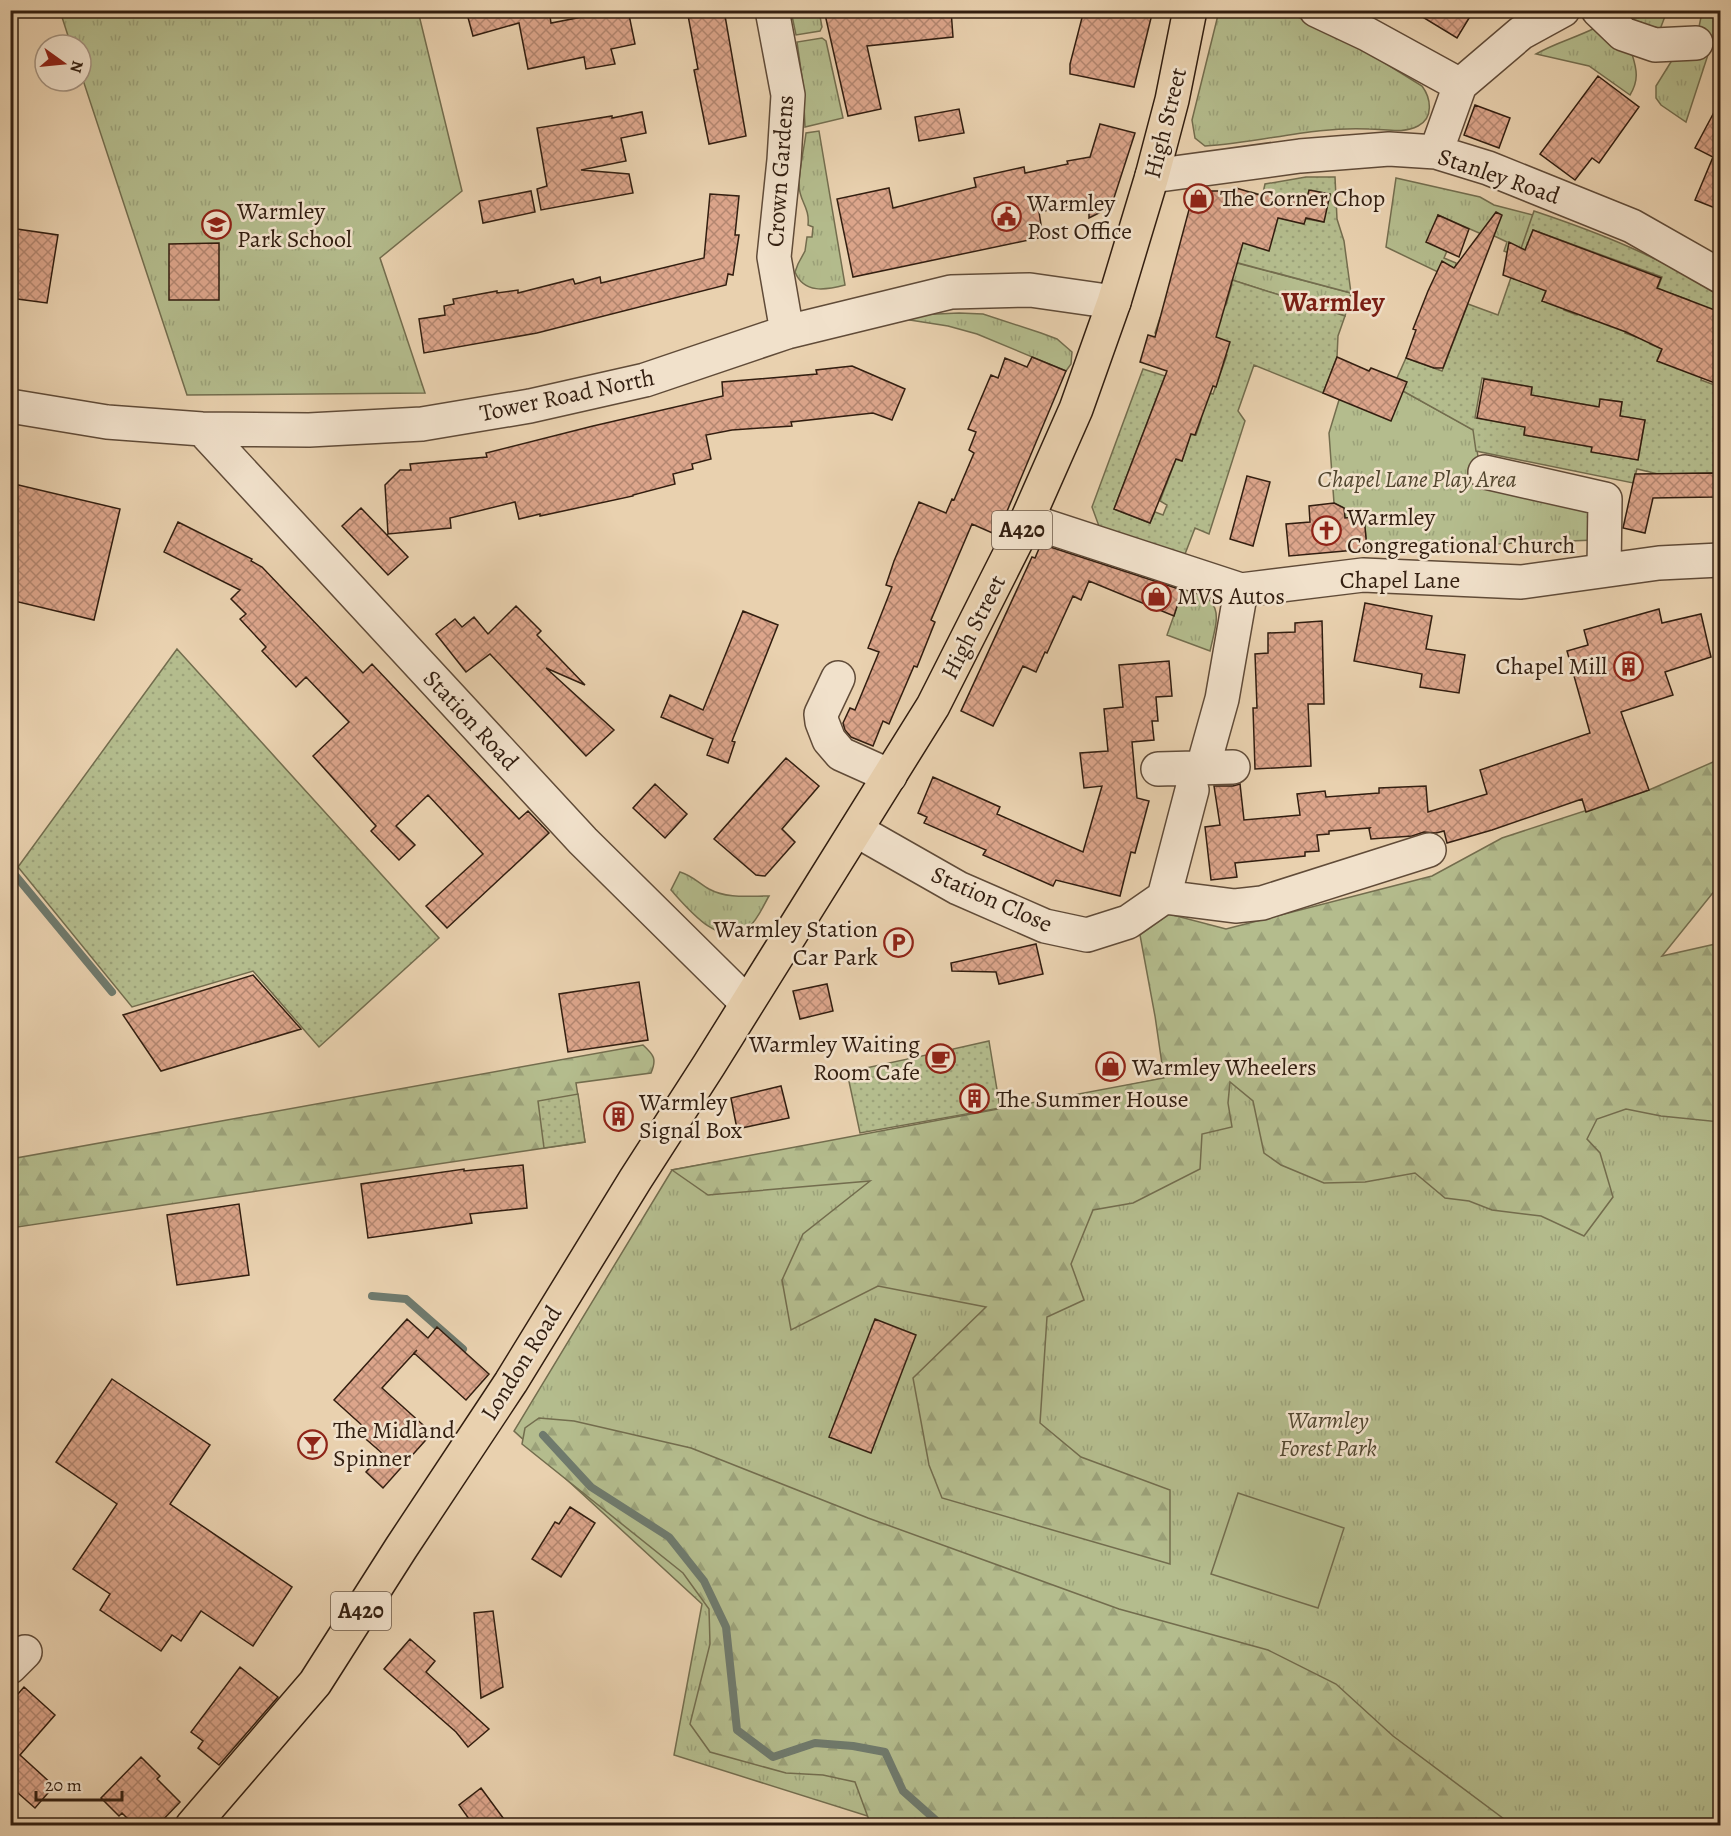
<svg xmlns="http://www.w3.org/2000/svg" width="1731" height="1836" viewBox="0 0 1731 1836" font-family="Alegreya,serif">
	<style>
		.grass { fill: url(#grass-tufts); stroke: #736d4e; stroke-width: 1.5 }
		.forest { fill: url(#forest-firs); stroke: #736d4e; stroke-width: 1.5 }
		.garden { fill: url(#garden-dots); stroke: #736d4e; stroke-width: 1.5; fill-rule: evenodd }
		.pitch { fill: #b4bc8d; stroke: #736d4e; stroke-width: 1.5 }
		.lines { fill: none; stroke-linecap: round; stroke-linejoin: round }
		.stream { stroke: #6f7a6d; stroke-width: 8 }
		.building { fill: url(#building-cross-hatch); stroke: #321e10; stroke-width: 1.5 }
		.minor-casing { stroke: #604b38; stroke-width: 36 }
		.major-casing { stroke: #321e10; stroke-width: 36 }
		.minor { stroke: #f1e1cb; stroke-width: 33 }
		.major { stroke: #e9d1af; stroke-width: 33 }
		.labels { text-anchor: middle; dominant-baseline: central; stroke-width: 5; stroke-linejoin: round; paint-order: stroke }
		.shield { fill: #f1e1cb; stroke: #6b5848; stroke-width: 1.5 }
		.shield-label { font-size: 22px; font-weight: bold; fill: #321e10 }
		.street-label { font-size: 24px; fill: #321e10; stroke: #f1e1cb }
		.poi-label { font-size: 24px; fill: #321e10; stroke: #f1e1cb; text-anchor: start }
		.park-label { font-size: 24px; font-style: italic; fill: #52462f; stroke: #f1e1cb }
		.quarter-label { font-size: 27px; font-weight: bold; fill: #7a1f14; stroke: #f1e1cb }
	</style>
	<defs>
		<pattern id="grass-tufts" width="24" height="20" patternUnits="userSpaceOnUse" patternTransform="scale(1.5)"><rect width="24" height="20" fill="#b4bc8d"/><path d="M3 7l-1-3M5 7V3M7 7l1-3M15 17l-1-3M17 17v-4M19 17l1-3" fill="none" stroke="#9ba179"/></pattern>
		<pattern id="forest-firs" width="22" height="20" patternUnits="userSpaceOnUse" patternTransform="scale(1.5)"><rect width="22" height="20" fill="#b4bc8d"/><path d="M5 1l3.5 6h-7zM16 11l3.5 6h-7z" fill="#9ba179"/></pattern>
		<pattern id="garden-dots" width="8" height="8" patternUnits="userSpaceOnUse" patternTransform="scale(1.5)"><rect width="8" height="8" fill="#b4bc8d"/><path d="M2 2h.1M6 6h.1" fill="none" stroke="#9ba179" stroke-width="1.8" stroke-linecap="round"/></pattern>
		<pattern id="building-cross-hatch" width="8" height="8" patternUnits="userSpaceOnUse" patternTransform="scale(1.5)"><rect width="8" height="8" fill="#dca58b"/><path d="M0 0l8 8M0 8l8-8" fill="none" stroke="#b38670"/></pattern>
	</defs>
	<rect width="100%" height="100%" fill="#e9d1af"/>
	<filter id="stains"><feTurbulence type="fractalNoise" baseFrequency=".00333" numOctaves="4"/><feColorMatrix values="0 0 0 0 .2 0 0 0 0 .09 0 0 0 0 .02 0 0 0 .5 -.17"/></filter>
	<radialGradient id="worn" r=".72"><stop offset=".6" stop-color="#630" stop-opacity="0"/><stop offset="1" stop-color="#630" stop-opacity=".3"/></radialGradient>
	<!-- grass -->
	<path class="grass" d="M60 11H418L462 191 380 258 425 393 187 395 81 74V45H71Z
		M791 11H819L822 27 820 31 796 35Z
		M1219 11H1284L1338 34 1422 86C1431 98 1434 118 1418 126 1403 134 1386 129 1369 129 1313 126 1260 143 1205 146L1195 138 1192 120Z
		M1658 11H1667L1659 32 1615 20 1642 17Z
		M1697 11H1720V18L1686 122 1661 105 1656 98V86L1674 57 1697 37 1702 12Z
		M1595 28 1632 54C1637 70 1639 80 1630 95L1589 66 1536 54C1555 43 1575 38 1595 28Z
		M822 38 826 41 843 118 805 127 803 84 797 42Z
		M819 131 845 285C826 290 804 294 795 272L798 264 805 251 807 237H812L813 227 808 225C810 207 799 201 799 185 799 168 804 150 806 133Z
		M1396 178 1480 197 1494 205 1533 215 1519 257 1504 251 1507 242 1488 233 1486 236 1438 215 1447 251 1444 258 1456 263 1455 271 1442 274 1386 247Z
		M1214 257 1351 293 1345 316 1226 278Z
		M959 313 983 314 1041 333 1057 339 1072 352 1071 364 1066 371 977 334 948 326 897 318 915 315Z
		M1403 391 1474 430 1481 477 1596 504 1595 540 1367 549 1364 516 1345 518 1344 508 1334 503 1329 433 1339 400Z
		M1185 584C1224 604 1219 612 1210 651L1167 635Z
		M680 872C691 875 699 883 709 889 727 899 749 896 769 896 763 906 758 920 748 928 721 950 688 909 671 890Z
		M1720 949V1825H896L674 1755 702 1604 514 1431 672 1170 1013 1109 1164 1078 1663 961Z"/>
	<!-- forest -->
	<path class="forest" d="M1720 759V884L1662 956 1720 943V1122L1661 1116 1626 1109 1597 1119 1587 1139 1600 1153 1613 1197 1584 1236 1541 1216 1492 1210 1469 1201 1445 1198 1415 1173 1365 1182 1324 1183 1281 1165 1264 1153 1253 1101 1230 1082 1228 1103 1232 1127 1202 1134 1200 1169 1133 1203 1093 1210 1071 1264 1084 1300 1047 1317 1040 1423 1081 1457 1170 1490V1564L942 1498 929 1465 913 1378 986 1307 878 1286 791 1330 782 1280 803 1234 870 1181 708 1195 672 1170 1164 1078 1155 1016 1140 935 1169 914 1226 929 1432 876 1502 838 1649 790Z
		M643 1045C654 1055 657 1059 651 1073L576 1083 585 1142 11 1228V1159Z
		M539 1418 574 1421 691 1448 868 1518 1119 1609 1268 1650 1336 1684 1393 1736 1512 1825H878L869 1820 855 1782 823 1775 786 1773 710 1752 690 1724 710 1644 709 1609 683 1573 522 1444 525 1428Z"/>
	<!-- garden -->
	<path class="garden" d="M1306 177H1335L1337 219 1344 241 1351 293 1231 261 1251 192 1258 194 1254 210 1323 222 1330 194 1311 190 1306 202 1263 193 1265 184Z
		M1534 211C1600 233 1663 258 1720 296V326L1704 320 1689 300 1669 293 1650 344 1662 349 1657 360 1703 373 1701 380 1720 387V497H1714L1713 473 1658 474 1637 469 1633 483 1476 451 1473 430 1403 391 1397 378 1406 358 1442 371 1468 304 1498 315ZM1533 230 1662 277 1639 338 1625 333 1634 308 1597 321 1585 317V291L1577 315 1564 310 1573 286 1542 301 1551 277 1514 279ZM1482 378 1532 387 1531 395 1599 407 1601 399 1622 402 1620 416 1645 420 1638 460 1592 452V447L1524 435 1525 427 1475 418Z
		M1226 278 1345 316 1338 336 1337 357 1323 393 1254 365 1238 411 1245 421 1209 534 1195 528 1185 554 1100 529 1092 507 1143 369 1165 376 1114 509 1150 523 1155 512 1163 515 1167 505 1160 501 1176 459 1182 461 1189 439 1186 432 1196 435 1201 420 1192 417 1202 391 1213 394 1227 355 1155 333 1160 318 1218 304 1226 305 1232 284 1217 279Z
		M177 649 439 938 319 1047 253 971 132 1007 18 867Z
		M989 1041 1000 1108 860 1133 847 1072 926 1055 930 1067 955 1062 953 1049Z
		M578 1094 585 1142 544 1148 538 1101Z"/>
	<!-- pitch -->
	<path class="pitch" d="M1238 1493 1344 1528 1318 1608 1211 1574Z"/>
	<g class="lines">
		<!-- stream -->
		<path class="stream" d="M10 869 112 992
			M372 1296 406 1299 463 1349
			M543 1435 591 1487 669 1537 704 1581 726 1627 737 1730 773 1757 815 1743 853 1746 885 1752 903 1791 939 1823 948 1826
			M1035 1826 1042 1824 1045 1826"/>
	</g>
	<!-- building -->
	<path class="building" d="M466 10H549L551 23 618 10H628L635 44 611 49 615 64 586 69 584 57 528 69 519 23 473 36Z
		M687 10H724L746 136 709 144 694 70 698 69Z
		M824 10H951L953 37 867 46 881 109 848 116Z
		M1084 10H1153L1134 87 1070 74V64Z
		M1411 10H1474L1457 38Z
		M1598 76 1639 107 1599 163 1592 158 1575 180 1540 154Z
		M1720 101V210L1695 200 1713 157 1695 148Z
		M1475 105 1510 118 1499 148 1464 135Z
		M959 109 964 133 919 141 915 117Z
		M642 112 646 133 621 138 626 161 581 170 629 174 633 193 541 210 537 189 547 186 537 128 612 116V118Z
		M1100 124 1135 133 1111 207 1089 218V202L1039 212 1043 237 853 277 837 199 889 188 893 208 976 187 974 178 1024 167 1025 173 1068 164 1067 161 1090 157Z
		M1236 188 1263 196V193L1306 202 1309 190 1330 194 1324 222 1306 218 1304 224 1278 218 1269 251 1243 243 1216 337 1230 342 1216 387 1213 386 1195 435 1191 434 1182 461 1176 459 1150 523 1114 509 1167 371 1140 362 1148 335 1155 337 1194 191H1235Z
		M531 191 535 212 483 223 479 201Z
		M710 194 739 196 735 235H739L733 275 728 274 726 285 537 333 424 353 419 319 445 315 444 306 454 304 453 299 497 291V293L518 290V293L573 279 575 284 600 277 601 283 704 258Z
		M1496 212 1502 215 1443 368H1434L1406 358 1416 330 1413 329 1428 291 1442 261 1454 268Z
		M1438 215 1469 229 1459 257 1426 242Z
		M10 228 58 235 47 303 10 298Z
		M1533 230 1661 278 1657 288 1720 312V385L1657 361 1662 349 1626 332 1542 301 1546 291 1503 275 1509 242 1525 250Z
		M219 243V300H169V244Z
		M1032 357 1066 371 997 535 972 524 931 620 935 622 917 667 914 666 889 724 883 721 873 746 851 737 845 730 843 723 850 708 855 710 879 652 868 648 892 587 886 585 894 561 919 502 946 513 952 499 954 500 974 453 969 450 976 432 968 429 991 375 998 378 1005 358 1027 367Z
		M1337 357 1369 371 1371 368 1407 382 1391 421 1323 393Z
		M852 366 905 389 892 420 873 413 791 422 792 426 732 430 706 435 711 459 692 464 693 469 673 474 675 484 633 495V496L540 516V514L519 519 515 502 450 518 451 528 388 534 385 485 400 470H411L410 464 487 457 486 453 593 426 723 396 722 382 817 374 816 370Z
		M1484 379 1532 387 1531 395 1576 403 1599 407 1600 399 1622 402 1620 416 1645 420 1638 460 1591 452 1592 447 1524 435 1525 427 1477 418Z
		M1714 473V497L1653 498 1645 533 1623 528 1635 474Z
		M1247 476 1270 482 1253 546 1230 539Z
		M10 483 120 509 94 620 10 600V567L15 547 10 545Z
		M1334 503 1344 508 1345 518 1364 516 1367 549 1289 556 1286 524 1310 522 1309 506Z
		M361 508 408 557 388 575 342 526Z
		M178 522 252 559 251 561 262 567 363 673 372 664 519 819 528 811 549 833 447 928 426 906 483 854 428 795 396 826 415 845 399 860 371 831 376 826 313 756 349 722 306 677 296 687 262 651 266 647 240 619 246 614 231 599 240 590 164 552Z
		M1041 544 1182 590 1174 616 1089 581 1081 600 1073 596 1047 653 1045 652 1036 672 1023 666 993 726 961 711 1032 557 1035 558Z
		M1365 603 1432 616 1426 649 1465 655 1459 693 1420 687 1422 674 1354 661Z
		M516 606 541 631 537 635 585 685 546 668 614 730 586 756 490 654 466 672 436 634 455 619 462 627 474 617 488 634Z
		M1659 609 1662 623 1701 614 1711 657 1665 672 1673 695 1621 712 1649 790 1586 812 1582 799 1492 830 1447 843 1444 831 1436 833 1424 832 1412 836 1371 839 1369 829 1370 828 1329 831V834L1317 835 1319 851 1305 852V856L1235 863 1237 877 1211 880 1205 827 1220 825 1214 786H1233L1240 784 1244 820 1300 815 1297 794 1325 791 1326 797 1379 793V788L1426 786 1428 812 1487 794 1480 770 1590 733 1567 651 1588 645 1584 630Z
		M743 611 778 625 732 741 735 742 728 763 707 755 713 739 661 717 670 695 703 710Z
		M1322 621 1324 704H1308L1311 766 1255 769 1253 708H1257L1255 654 1268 653V633L1295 632V623Z
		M1169 661 1172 696 1156 697 1158 721H1152L1154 740 1132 742 1137 798 1149 801 1135 853 1131 852 1120 896 1056 880 1053 886 983 855 986 850 924 823 927 817 918 813 933 777 1000 807 997 814 1083 852 1102 786 1084 788 1080 753 1108 751 1104 709 1123 707 1119 665Z
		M786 758 819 786 782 829 795 842 765 876 756 875 714 839Z
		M655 784 687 814 665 838 633 808Z
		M1036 944 1043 974 999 984 996 972 952 971 951 963Z
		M253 975 301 1029 161 1071 123 1015Z
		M639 982 648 1040 568 1052 559 994Z
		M827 984 833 1011 800 1019 793 991Z
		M781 1086 789 1118 737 1129 731 1098Z
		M523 1165 527 1208 470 1214 472 1223 368 1238 361 1184 464 1169V1171Z
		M239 1204 249 1275 177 1285 167 1215Z
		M407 1319 428 1338 437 1327 489 1374 466 1400 414 1353 417 1350 382 1388 432 1433 383 1488 366 1472 383 1454 360 1434 365 1428 334 1400Z
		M875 1319 916 1335 871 1453 829 1437Z
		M112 1379 210 1445 170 1504 292 1587 253 1646 201 1611 181 1641 172 1635 161 1651 100 1610 110 1594 73 1569 117 1504 56 1462Z
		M570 1507 595 1523 561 1577 532 1559 555 1522 559 1524Z
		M493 1611 503 1687 481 1698 474 1613Z
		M410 1639 435 1661 426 1672 489 1729 468 1747 456 1732 384 1669Z
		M240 1667 278 1697 219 1765 198 1748 203 1741 191 1732Z
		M24 1687 55 1715 20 1755 54 1786 35 1808 10 1786V1703Z
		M141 1757 160 1776 157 1779 180 1802 157 1826H135L122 1813 119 1816 101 1798Z
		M481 1788 509 1826H474L459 1805Z"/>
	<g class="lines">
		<defs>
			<path id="minor" d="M772 10 788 95 784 160 774 257 787 332
				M1316 10 1367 34 1460 85
				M1598 10 1623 34 1655 45 1696 43
				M1436 152 1460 85 1521 33 1563 10
				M1152 176 1300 156 1389 149 1436 152 1488 168 1632 226 1720 276
				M10 406 107 422 202 429 309 430 422 424 530 406 645 380 787 332 951 292 1030 290 1114 302
				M202 429 583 841 747 1003
				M1485 472 1605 499 1604 570
				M1027 520 1241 590 1363 575 1521 582 1659 563 1720 560
				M838 678 821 714 822 722 829 740 841 754 890 776
				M1203 767 1222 699 1241 590
				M1158 769 1233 767
				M856 830 958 888 1045 926 1087 935 1128 922 1164 897 1192 790
				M1164 897 1235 906 1262 903 1429 850
				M10 1667 25 1652"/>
			<path id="major" d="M192 1826 315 1683 401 1548 511 1382 635 1180 709 1065 933 706 1027 520 1076 409 1114 302 1152 176 1172 100 1190 10"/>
		</defs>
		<!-- minor casing -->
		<use href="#minor" class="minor-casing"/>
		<!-- major casing -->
		<use href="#major" class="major-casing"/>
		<!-- minor -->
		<use href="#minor" class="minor"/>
		<!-- major -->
		<use href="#major" class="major"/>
	</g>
	<!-- icons -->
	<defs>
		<symbol id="shop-ring" viewBox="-11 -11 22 22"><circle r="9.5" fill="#f1e1cb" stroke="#8f2418" stroke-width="1.5"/><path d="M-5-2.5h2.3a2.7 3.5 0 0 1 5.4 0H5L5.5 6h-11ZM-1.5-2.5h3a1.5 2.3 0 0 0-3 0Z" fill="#8f2418"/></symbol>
		<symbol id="civic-ring" viewBox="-11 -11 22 22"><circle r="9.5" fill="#f1e1cb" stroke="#8f2418" stroke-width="1.5"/><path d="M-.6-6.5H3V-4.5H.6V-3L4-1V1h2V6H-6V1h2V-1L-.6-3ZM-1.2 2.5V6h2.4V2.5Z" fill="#8f2418"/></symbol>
		<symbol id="school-ring" viewBox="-11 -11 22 22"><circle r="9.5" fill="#f1e1cb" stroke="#8f2418" stroke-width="1.5"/><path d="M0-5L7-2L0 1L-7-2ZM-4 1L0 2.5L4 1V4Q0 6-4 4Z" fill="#8f2418"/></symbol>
		<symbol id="church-ring" viewBox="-11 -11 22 22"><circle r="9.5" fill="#f1e1cb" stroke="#8f2418" stroke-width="1.5"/><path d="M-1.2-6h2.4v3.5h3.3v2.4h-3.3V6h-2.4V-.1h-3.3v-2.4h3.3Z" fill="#8f2418"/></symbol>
		<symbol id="building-ring" viewBox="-11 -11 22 22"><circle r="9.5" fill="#f1e1cb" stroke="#8f2418" stroke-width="1.5"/><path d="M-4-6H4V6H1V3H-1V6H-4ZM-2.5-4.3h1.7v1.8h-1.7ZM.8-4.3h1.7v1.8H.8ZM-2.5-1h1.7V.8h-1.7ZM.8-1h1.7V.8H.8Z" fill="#8f2418"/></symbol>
		<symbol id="parking-ring" viewBox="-11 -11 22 22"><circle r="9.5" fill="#f1e1cb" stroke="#8f2418" stroke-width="1.5"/><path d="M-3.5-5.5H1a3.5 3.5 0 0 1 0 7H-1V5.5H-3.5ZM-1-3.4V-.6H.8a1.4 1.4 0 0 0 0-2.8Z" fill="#8f2418"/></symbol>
		<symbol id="cafe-ring" viewBox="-11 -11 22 22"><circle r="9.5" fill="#f1e1cb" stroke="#8f2418" stroke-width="1.5"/><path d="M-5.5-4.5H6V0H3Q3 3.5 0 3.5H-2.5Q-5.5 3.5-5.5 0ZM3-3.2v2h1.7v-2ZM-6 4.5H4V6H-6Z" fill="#8f2418"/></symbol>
		<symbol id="bar-ring" viewBox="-11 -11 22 22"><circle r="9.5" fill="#f1e1cb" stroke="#8f2418" stroke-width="1.5"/><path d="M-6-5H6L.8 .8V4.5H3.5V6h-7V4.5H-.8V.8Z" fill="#8f2418"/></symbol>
	</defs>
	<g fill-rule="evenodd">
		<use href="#shop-ring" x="1182" y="182" width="33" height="33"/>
		<use href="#civic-ring" x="990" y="200" width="33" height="33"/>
		<use href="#school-ring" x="200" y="208" width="33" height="33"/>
		<use href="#church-ring" x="1310" y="514" width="33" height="33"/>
		<use href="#shop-ring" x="1140" y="580" width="33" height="33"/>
		<use href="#building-ring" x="1612" y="650" width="33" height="33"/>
		<use href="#parking-ring" x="882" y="926" width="33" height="33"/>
		<use href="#cafe-ring" x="924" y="1042" width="33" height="33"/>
		<use href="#shop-ring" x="1094" y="1050" width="33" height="33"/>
		<use href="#building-ring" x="958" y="1082" width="33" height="33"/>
		<use href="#building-ring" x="602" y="1100" width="33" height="33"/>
		<use href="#bar-ring" x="296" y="1428" width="33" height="33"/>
	</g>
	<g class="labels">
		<!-- shield labels -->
		<g class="shield">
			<rect x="992" y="511" width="60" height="38" rx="4.5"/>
			<rect x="331" y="1592" width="60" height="38" rx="4.5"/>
		</g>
		<g class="shield-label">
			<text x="1022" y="530">A420</text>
			<text x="361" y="1611">A420</text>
		</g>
		<!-- street labels -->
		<g class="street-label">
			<text transform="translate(1165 123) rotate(-76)">High Street</text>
			<text transform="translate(780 171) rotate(-86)">Crown Gardens</text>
			<text transform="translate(1499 176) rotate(19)">Stanley Road</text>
			<text transform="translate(567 395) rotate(-12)">Tower Road North</text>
			<text x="1400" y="580">Chapel Lane</text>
			<text transform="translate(973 627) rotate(-63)">High Street</text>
			<text transform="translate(471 720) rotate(47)">Station Road</text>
			<text transform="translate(992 899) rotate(24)">Station Close</text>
			<text transform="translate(521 1363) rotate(-58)">London Road</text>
		</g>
		<!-- poi labels -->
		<g class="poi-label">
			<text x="1220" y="198">The Corner Chop</text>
			<text x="1027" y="203">Warmley<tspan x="1027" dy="28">Post Office</tspan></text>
			<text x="237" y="211">Warmley<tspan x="237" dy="28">Park School</tspan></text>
			<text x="1347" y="517">Warmley<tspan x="1347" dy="28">Congregational Church</tspan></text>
			<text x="1177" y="596">MVS Autos</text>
			<text x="1607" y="666" text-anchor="end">Chapel Mill</text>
			<text x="878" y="929" text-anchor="end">Warmley Station<tspan x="878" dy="28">Car Park</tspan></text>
			<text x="920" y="1044" text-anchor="end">Warmley Waiting<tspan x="920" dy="28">Room Cafe</tspan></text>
			<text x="1132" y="1067">Warmley Wheelers</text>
			<text x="996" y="1099">The Summer House</text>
			<text x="639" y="1102">Warmley<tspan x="639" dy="28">Signal Box</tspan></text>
			<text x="333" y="1430">The Midland<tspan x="333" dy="28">Spinner</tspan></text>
		</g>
		<!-- park labels -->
		<g class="park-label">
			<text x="1417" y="479">Chapel Lane Play Area</text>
			<text x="1328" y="1420">Warmley<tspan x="1328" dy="28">Forest Park</tspan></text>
		</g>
		<!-- quarter labels -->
		<g class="quarter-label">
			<text x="1333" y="302">Warmley</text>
		</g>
	</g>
	<!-- margin -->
	<rect width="1731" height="1836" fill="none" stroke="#e9d1af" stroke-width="36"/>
	<rect x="12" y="12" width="1707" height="1812" fill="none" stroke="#321e10" stroke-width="3"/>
	<rect x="18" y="18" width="1695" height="1800" fill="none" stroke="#321e10" stroke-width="1.5"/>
	<!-- north arrow -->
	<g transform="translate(63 63) rotate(105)"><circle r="28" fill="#f1e1cb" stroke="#a59380" stroke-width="1.5"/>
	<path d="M0-4.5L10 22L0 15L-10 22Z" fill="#8f2418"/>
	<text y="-9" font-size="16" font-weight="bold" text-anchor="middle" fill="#321e10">N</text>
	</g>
	<!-- scale -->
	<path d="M36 1791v9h86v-9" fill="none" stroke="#321e10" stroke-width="3"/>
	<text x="45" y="1791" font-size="18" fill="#321e10" stroke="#f1e1cb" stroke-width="4.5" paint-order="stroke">20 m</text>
	<rect width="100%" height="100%" filter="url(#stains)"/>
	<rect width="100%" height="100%" fill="url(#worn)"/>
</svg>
